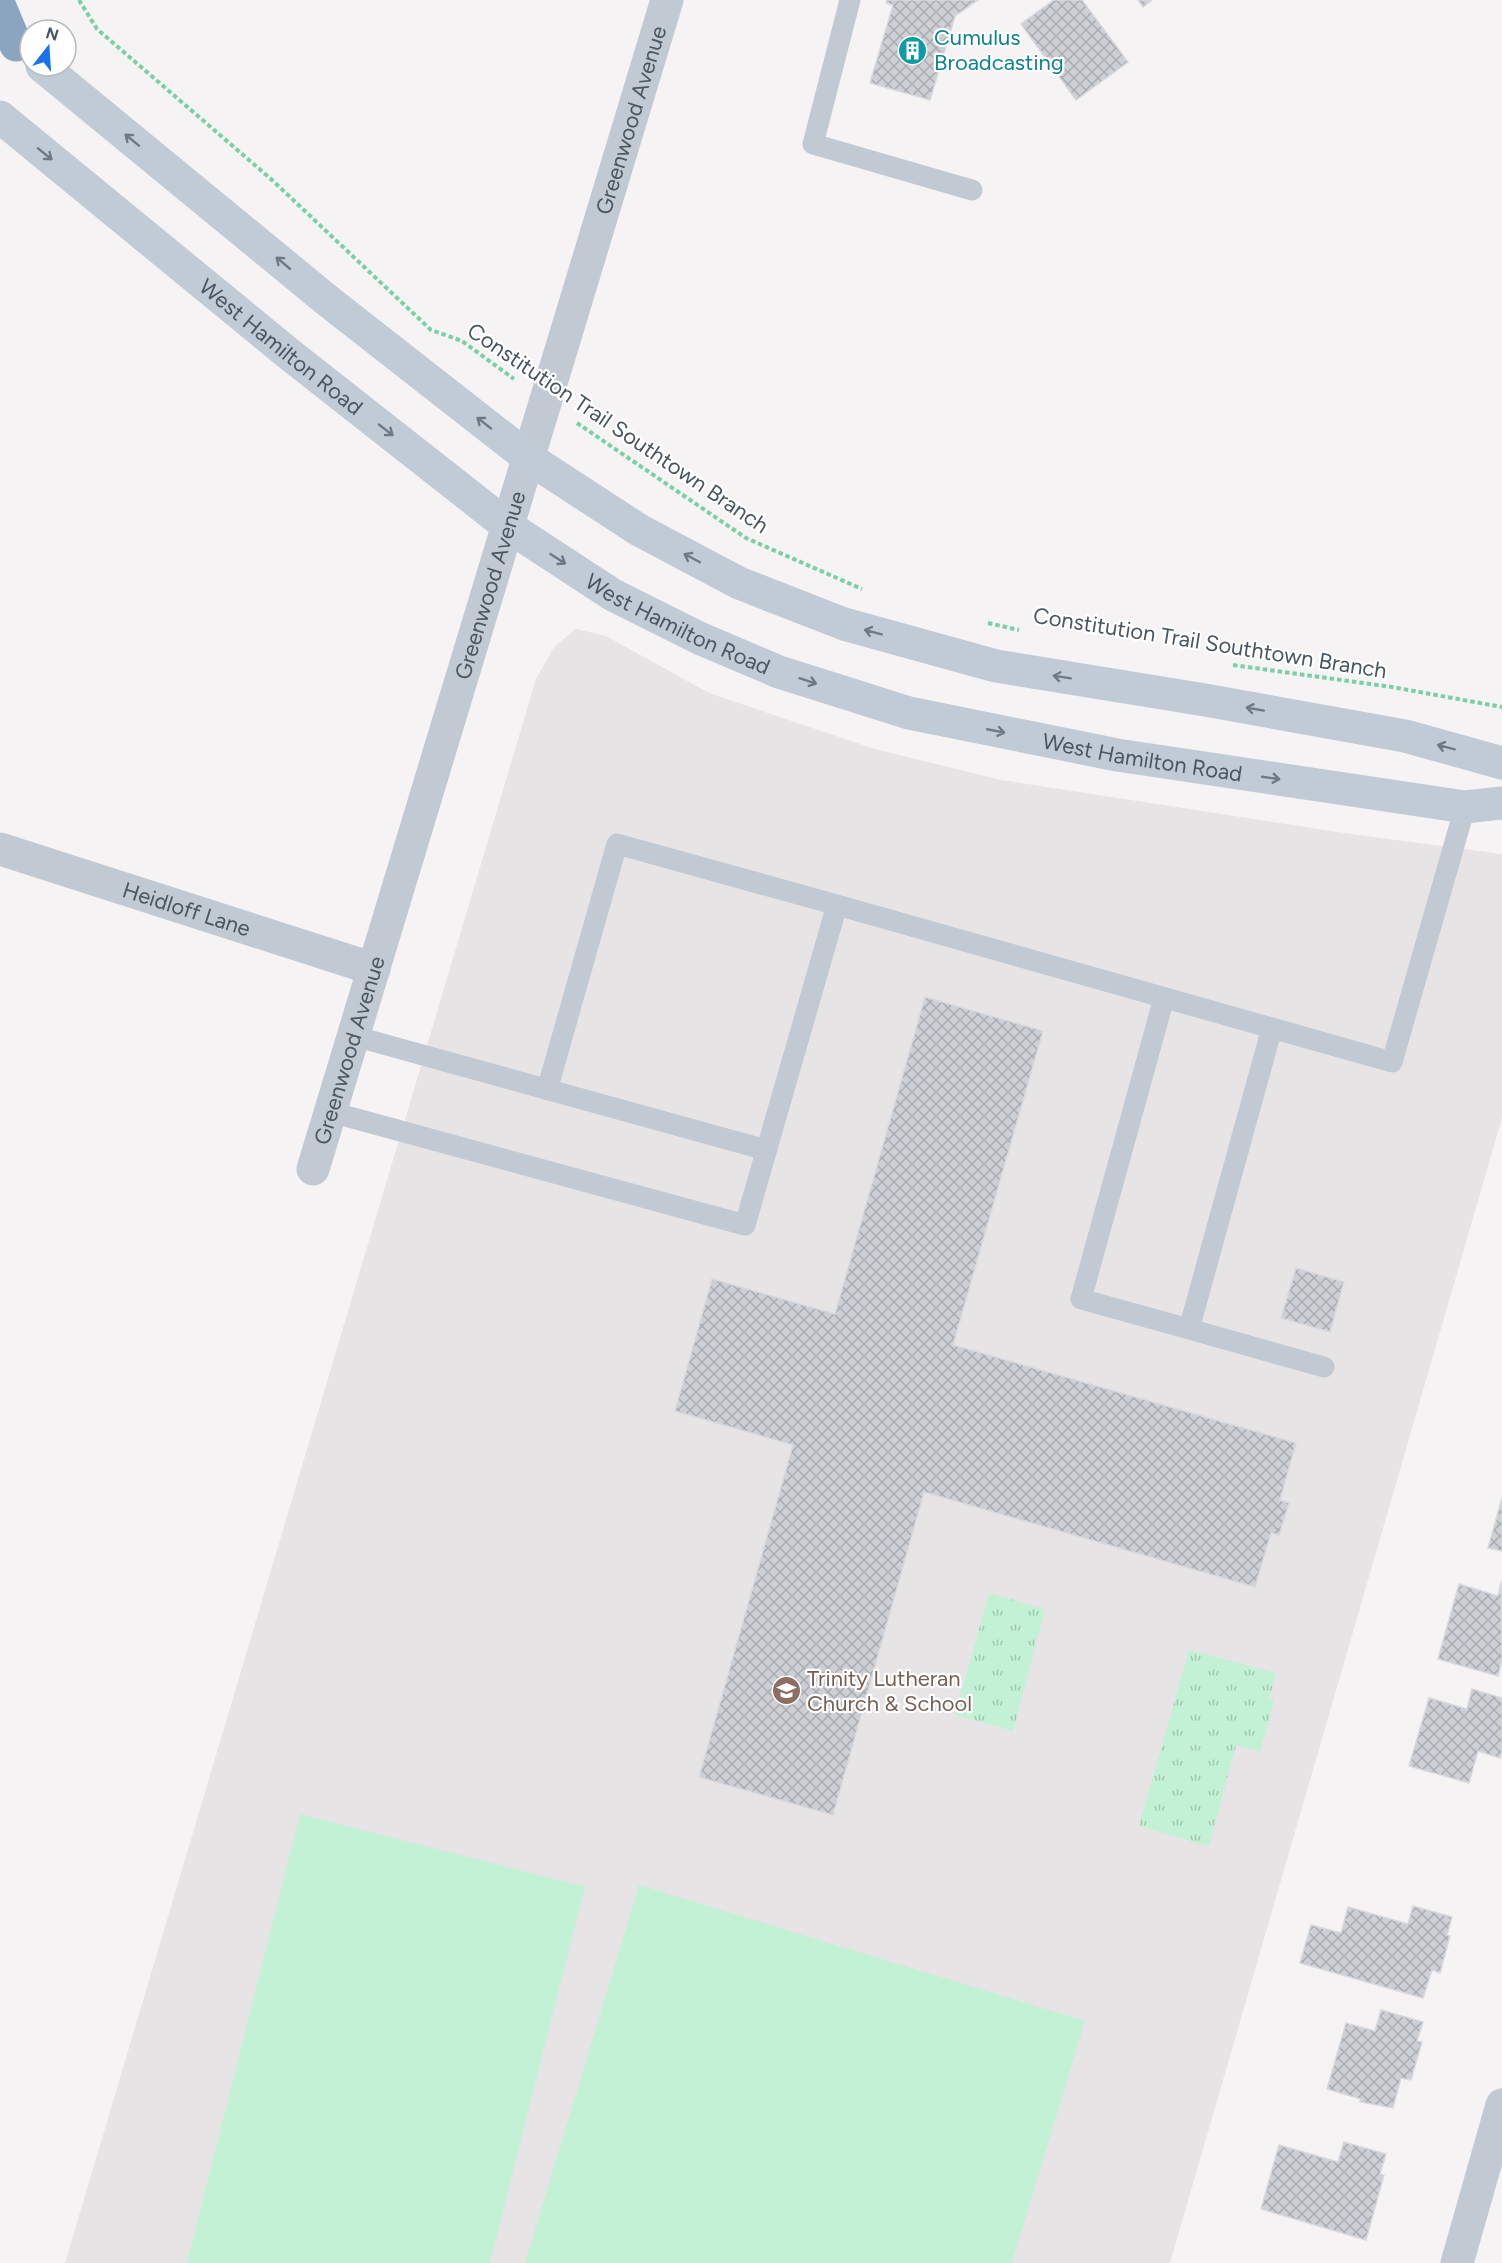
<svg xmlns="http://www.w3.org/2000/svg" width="1502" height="2263" viewBox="0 0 1502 2263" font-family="Figtree,sans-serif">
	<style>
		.education { fill: #e6e4e5 }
		.park { fill: url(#park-tufts) }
		.garden { fill: #c3f1d5 }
		.building { fill: url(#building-cross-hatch); stroke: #d7d9de; stroke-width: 1.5 }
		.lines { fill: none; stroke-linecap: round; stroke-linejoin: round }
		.path { stroke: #7ad0a6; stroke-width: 4; stroke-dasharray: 4.5 3; stroke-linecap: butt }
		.lane { stroke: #c1cad2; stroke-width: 21 }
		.street { stroke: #c1cad2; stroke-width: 33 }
		.secondary { stroke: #c1cbd6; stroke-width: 33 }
		.highway { stroke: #8ba5c1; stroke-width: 33 }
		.oneway { stroke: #6e7984 }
		.labels { text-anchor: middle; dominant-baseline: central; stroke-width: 4.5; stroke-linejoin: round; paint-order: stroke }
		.culture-label { font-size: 22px; fill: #0d838f; stroke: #fff; text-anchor: start }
		.street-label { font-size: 22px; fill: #4a5661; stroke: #fff }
		.education-label { font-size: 22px; fill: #785e54; stroke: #fff; text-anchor: start }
	</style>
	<defs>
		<pattern id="park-tufts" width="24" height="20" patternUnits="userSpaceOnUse" patternTransform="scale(1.5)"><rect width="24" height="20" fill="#c3f1d5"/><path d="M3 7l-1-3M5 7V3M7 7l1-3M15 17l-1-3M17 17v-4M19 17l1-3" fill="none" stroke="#a0c6b0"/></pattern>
		<pattern id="building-cross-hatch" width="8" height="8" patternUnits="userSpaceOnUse" patternTransform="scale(1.5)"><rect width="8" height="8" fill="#cdcfd5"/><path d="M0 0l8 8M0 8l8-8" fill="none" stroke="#a8abb0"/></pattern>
	</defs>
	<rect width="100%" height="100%" fill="#f5f3f3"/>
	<!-- education -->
	<path class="education" d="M576 629 606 636 709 693 875 749 1001 780 1351 834 1502 854V1118L1170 2263H65L536 679 554 647Z"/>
	<!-- park -->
	<path class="park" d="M989 1593 1045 1609 1013 1731 955 1715Z
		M1189 1650 1276 1673 1269 1699 1274 1700 1260 1752 1236 1745 1209 1846 1139 1826Z"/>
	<!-- garden -->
	<path class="garden" d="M300 1814 585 1887 490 2263H187Z
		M639 1885 1085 2021 1012 2263H525Z"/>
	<!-- building -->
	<path class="building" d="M887 0H978L955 16 930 100 870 83 893 5 886 3Z
		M1054 0H1082L1128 62 1076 100 1021 24Z
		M1138 0H1152L1143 7Z
		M925 997 1043 1031 953 1345 1296 1443 1280 1500 1289 1503 1279 1535 1271 1533 1255 1587 924 1492 833 1815 699 1777 793 1445 675 1411 712 1279 835 1314Z
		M1296 1268 1344 1282 1330 1332 1281 1318Z
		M1502 1498V1551L1488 1548Z
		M1501 1582 1502 1660 1498 1676 1438 1659 1459 1584 1498 1596Z
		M1472 1689 1502 1698V1750L1500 1758 1478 1751 1469 1783 1409 1766 1429 1698 1467 1709Z
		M1413 1906 1452 1917 1447 1935 1450 1936 1440 1973 1432 1970 1423 1998 1300 1963 1311 1925 1341 1933 1348 1907 1408 1924Z
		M1381 2010 1423 2022 1417 2041 1422 2042 1411 2080 1401 2078 1393 2108 1360 2102 1361 2099 1327 2089 1346 2023 1375 2031Z
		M1344 2142 1386 2154 1380 2174 1384 2175 1366 2240 1261 2209 1279 2145 1338 2162Z"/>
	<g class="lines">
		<!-- path -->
		<path class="path" d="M79 0 97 29 271 179 431 330 462 341 514 379
			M577 423 746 538 862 589
			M988 623 1019 630
			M1233 665 1392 687 1502 707"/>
		<!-- lane -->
		<path class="lane" d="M850 0 813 144 972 190
			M837 905 1392 1062 1465 807
			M1164 998 1081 1299 1189 1329 1272 1028
			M354 1036 766 1150
			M331 1112 745 1225 837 905 617 844 547 1090
			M1189 1329 1324 1367"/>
		<!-- street -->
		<g class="street">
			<path id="s1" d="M0 849 374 969"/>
			<path id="s2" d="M313 1169 667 0"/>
			<path d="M1457 2263 1502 2105"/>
		</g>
		<!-- secondary -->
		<g class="secondary">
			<path d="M42 66 328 301 530 459 639 530 739 583 844 624 996 666 1205 700 1405 736 1502 763"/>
			<path id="s3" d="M0 117 289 354 509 527 613 595 699 638 779 672 909 713 1117 755 1465 807 1502 803"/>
		</g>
		<!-- highway -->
		<path class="highway" d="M0 7 16 45"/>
	</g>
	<!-- one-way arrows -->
	<defs><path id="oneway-shaft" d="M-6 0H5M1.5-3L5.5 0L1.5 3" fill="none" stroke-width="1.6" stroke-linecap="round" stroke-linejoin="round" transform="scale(1.5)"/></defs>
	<g class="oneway">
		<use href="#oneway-shaft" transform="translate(132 140) rotate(-141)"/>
		<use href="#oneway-shaft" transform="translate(45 154) rotate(39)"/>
		<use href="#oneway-shaft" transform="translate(283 263) rotate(-140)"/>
		<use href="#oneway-shaft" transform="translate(484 423) rotate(-142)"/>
		<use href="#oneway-shaft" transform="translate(386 430) rotate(38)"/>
		<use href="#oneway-shaft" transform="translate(692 558) rotate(-152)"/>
		<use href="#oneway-shaft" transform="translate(558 559) rotate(33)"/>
		<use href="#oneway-shaft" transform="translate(873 632) rotate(-165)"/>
		<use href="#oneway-shaft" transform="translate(1062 677) rotate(-171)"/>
		<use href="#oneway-shaft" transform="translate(808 681) rotate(18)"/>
		<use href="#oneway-shaft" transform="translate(1255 709) rotate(-170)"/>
		<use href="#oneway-shaft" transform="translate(996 731) rotate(11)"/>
		<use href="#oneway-shaft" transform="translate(1446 747) rotate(-165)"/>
		<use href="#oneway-shaft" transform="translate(1271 778) rotate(8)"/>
	</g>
	<!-- icons -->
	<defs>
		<symbol id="building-disc" viewBox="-11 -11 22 22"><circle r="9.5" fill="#0f9aa8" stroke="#fff"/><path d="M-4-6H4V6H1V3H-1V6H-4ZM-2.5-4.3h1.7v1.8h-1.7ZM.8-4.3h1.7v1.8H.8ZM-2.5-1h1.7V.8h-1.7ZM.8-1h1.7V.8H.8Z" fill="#fff"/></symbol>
		<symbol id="school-disc" viewBox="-11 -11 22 22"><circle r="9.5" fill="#8d6e63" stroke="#fff"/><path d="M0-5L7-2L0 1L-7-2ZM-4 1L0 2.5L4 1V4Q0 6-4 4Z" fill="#fff"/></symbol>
	</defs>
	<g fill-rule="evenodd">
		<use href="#building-disc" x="896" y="34" width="33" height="33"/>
		<use href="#school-disc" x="770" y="1674" width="33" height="33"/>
	</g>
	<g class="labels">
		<!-- culture labels -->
		<g class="culture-label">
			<text x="934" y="37">Cumulus<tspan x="934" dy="25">Broadcasting</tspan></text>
		</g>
		<!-- street labels -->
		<g class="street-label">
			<text stroke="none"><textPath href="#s2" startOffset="1096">Greenwood Avenue</textPath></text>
			<text stroke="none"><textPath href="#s3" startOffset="363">West Hamilton Road</textPath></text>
			<text transform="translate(618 428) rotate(34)">Constitution Trail Southtown Branch</text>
			<text stroke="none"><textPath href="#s2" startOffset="610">Greenwood Avenue</textPath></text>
			<text stroke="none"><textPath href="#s3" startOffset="849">West Hamilton Road</textPath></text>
			<text transform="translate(1210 643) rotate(9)">Constitution Trail Southtown Branch</text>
			<text stroke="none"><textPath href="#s3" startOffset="1335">West Hamilton Road</textPath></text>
			<text stroke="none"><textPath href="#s1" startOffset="196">Heidloff Lane</textPath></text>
			<text stroke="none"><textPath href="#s2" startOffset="124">Greenwood Avenue</textPath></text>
		</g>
		<!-- education labels -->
		<g class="education-label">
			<text x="807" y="1678">Trinity Lutheran<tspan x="807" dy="25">Church &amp; School</tspan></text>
		</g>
	</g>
	<!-- north arrow -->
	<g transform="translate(48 48) rotate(17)"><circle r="28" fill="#ffffff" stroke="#b7bbc0" stroke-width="1.5"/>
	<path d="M0-4.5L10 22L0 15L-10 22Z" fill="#1a73e8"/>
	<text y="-9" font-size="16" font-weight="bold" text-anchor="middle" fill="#4a5661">N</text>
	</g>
</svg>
